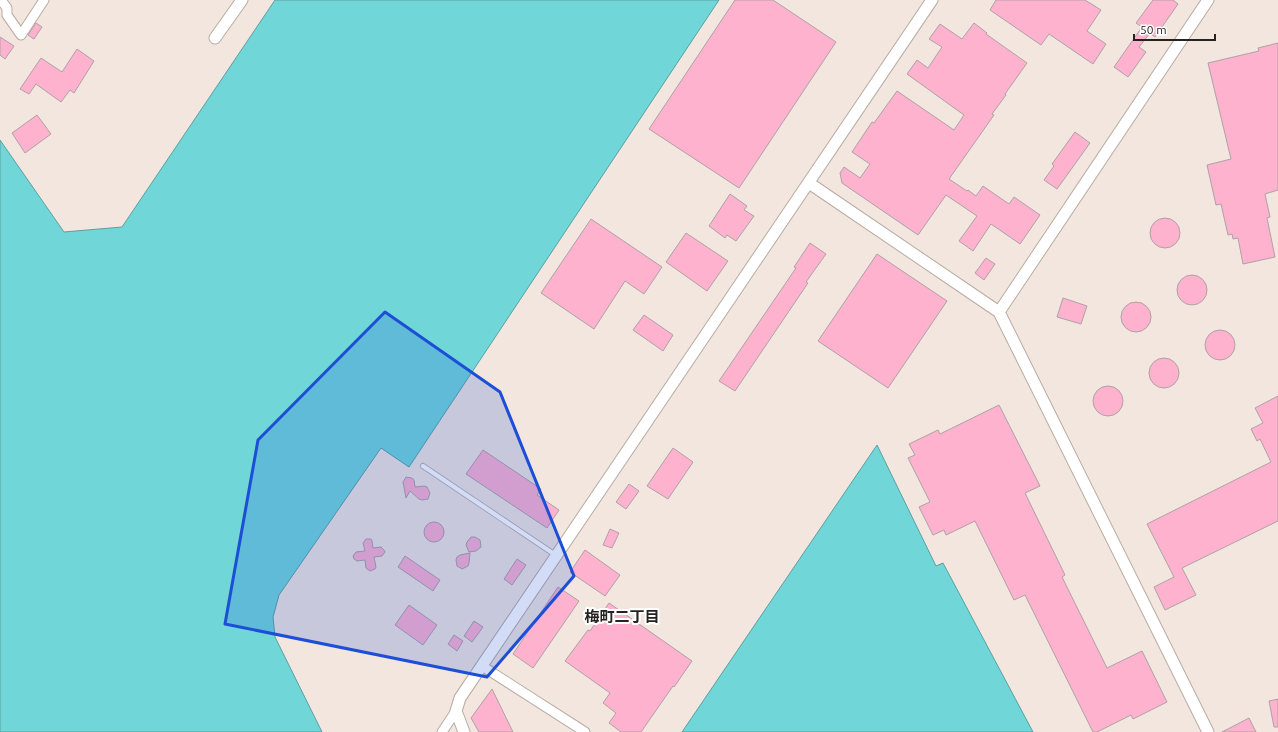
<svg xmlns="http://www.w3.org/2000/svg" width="1278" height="732" viewBox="0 0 1278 732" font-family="Ubuntu,'Noto Sans JP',sans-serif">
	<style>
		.water { fill: #70d6d8; stroke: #5aa0a0 }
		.building { fill: #feb2ce; stroke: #aea1a5 }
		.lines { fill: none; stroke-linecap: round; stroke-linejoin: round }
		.service-casing { stroke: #b7aca4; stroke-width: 6 }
		.minor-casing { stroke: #b7aca4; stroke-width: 11 }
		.tertiary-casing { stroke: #b7aca4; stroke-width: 13 }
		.service { stroke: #fff; stroke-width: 4.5 }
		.minor { stroke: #fff; stroke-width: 9 }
		.tertiary { stroke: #fff; stroke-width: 11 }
		.marked { fill: #1d4ed8; fill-opacity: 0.2; stroke: #1d4ed8; stroke-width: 3; stroke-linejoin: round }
		.labels { text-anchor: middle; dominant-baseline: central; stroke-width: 4; stroke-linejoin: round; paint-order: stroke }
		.neighbourhood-label { font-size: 15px; font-weight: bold; fill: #26221f; stroke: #fff }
	</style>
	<rect width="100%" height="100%" fill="#f2e6de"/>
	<!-- water -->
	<path class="water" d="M275 0H719L409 467 381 448 279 595 273 617 275 637 322 732H0V140L64 232 122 227Z
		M877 445 936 566 943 563 1033 732H682Z"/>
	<!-- building -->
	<path class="building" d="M735 0H773L836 42 739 188 649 129Z
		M996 0H1085L1101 10 1087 31 1106 44 1093 64 1049 34 1041 45 990 10Z
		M1153 0H1173L1178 4 1155 37 1150 33 1139 47 1146 52 1128 77 1114 67 1142 27 1136 23Z
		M36 23 42 27 34 39 28 35Z
		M974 23 987 33 986 34 1027 63 1005 94 1006 95 992 114 994 115 949 179 967 191 968 190 976 196 983 186 1009 204 1014 197 1040 215 1020 244 991 224 973 251 959 241 977 216 946 195 918 235 842 183 840 173 844 167 860 178 870 164 852 152 872 122 874 123 897 91 954 130 964 115 907 74 917 60 928 68 942 47 929 39 940 24 962 39Z
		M0 37 14 46 5 59 0 55Z
		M1278 43V190L1265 194 1270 217 1267 218 1275 257 1243 264 1238 238 1233 239 1232 234 1228 235 1221 204 1216 205 1207 165 1231 159 1208 63 1259 51 1258 48Z
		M77 49 94 61 74 93 70 90 61 102 36 84 29 94 20 89 41 58 62 72Z
		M37 115 51 134 25 153 12 133Z
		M1075 132 1090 143 1057 189 1044 180 1054 166 1052 164Z
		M730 194 747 206 744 210 754 216 736 241 727 235 725 238 709 226Z
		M1150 233a15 15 0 1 1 30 0a15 15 0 1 1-30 0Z
		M591 219 662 267 644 294 625 281 594 329 541 293Z
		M686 233 728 261 707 291 666 262Z
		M810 243 826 254 806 282 808 283 735 391 719 381 796 268 794 267Z
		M877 254 947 301 888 388 818 341Z
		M986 258 995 264 984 280 975 273Z
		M1177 290a15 15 0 1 1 30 0a15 15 0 1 1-30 0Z
		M1063 298 1087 306 1081 324 1057 317Z
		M1121 317a15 15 0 1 1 30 0a15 15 0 1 1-30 0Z
		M644 315 673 335 663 351 633 330Z
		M1205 345a15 15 0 1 1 30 0a15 15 0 1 1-30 0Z
		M1149 373a15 15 0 1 1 30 0a15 15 0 1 1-30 0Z
		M1093 401a15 15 0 1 1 30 0a15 15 0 1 1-30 0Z
		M1278 396V521L1182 568 1196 595 1165 610 1154 587 1174 577 1147 524 1271 462 1260 439 1257 441 1251 429 1263 423 1255 408Z
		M999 405 1040 486 1025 493 1065 575 1062 577 1107 668 1142 651 1167 702 1133 719 1131 715 1097 732H1093L1025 595 1014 600 975 521 946 535 944 530 933 535 919 507 930 502 908 458 915 455 909 444 938 430 940 434Z
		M673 448 693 462 668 499 647 486Z
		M483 450 541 489 537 495 559 510 547 528 466 474Z
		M406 477 412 478 414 480 415 487 424 486 427 487 430 493 428 499 422 500 419 499 410 491 406 498 403 482Z
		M629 484 639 491 626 509 616 502Z
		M424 532a10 10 0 1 1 20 0a10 10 0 1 1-20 0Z
		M610 529 619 533 612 548 603 545Z
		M471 537H475L480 540 481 547 476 551 469 552 466 545 467 542Z
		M366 539H371L372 541 373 548 381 547 384 550 385 552 382 556 374 557 376 567 375 569 370 571 366 568 365 560 357 561 354 559 353 556 356 552 365 551 363 543Z
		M585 550 620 575 605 596 570 572Z
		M470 553 469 563 468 566 462 569 457 566 456 560 457 557 460 555Z
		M405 556 440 580 433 591 398 567Z
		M517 559 526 565 512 585 504 579Z
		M558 587 579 601 533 668 513 654Z
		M609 603 692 661 674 687 673 686 641 732H621L609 723 616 713 603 703 610 693 565 661 588 630 590 631Z
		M409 605 437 625 423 645 395 625Z
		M474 621 483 627 472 642 464 636Z
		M454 635 463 641 457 651 448 644Z
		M492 689 513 732H479L471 718Z
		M1278 699V727H1274L1269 701Z
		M1249 718 1256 732H1222Z"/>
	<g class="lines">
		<defs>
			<path id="service" d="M423 466 557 556"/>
			<path id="minor" d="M1 0 7 8V15L21 35 44 0
				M482 666 585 732
				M442 732 456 711"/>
			<path id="tertiary" d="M215 38 242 0
				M809 183 999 312 1208 732
				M999 312 1208 0
				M464 732 456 711 460 698 932 0"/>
		</defs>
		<!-- service casing -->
		<use href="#service" class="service-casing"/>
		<!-- minor casing -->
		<use href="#minor" class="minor-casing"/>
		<!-- tertiary casing -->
		<use href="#tertiary" class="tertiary-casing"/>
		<!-- service -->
		<use href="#service" class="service"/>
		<!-- minor -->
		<use href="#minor" class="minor"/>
		<!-- tertiary -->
		<use href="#tertiary" class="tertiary"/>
	</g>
	<!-- marked area -->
	<path class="marked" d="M385 312 500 392 574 576 487 677 225 624 258 440Z"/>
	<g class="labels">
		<!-- neighbourhood labels -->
		<g class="neighbourhood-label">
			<text x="622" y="616">梅町二丁目</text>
		</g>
	</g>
	<!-- scale -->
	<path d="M1134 34v6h81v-6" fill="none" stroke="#26221f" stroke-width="2"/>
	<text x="1140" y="34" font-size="12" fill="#26221f" stroke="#ffffff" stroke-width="3" paint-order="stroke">50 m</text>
</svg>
